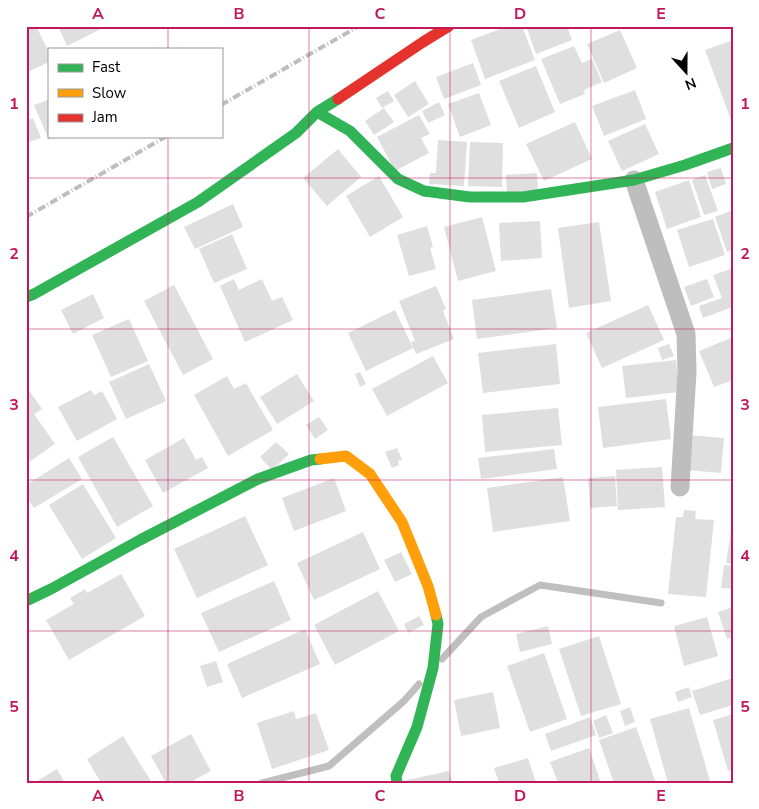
<svg xmlns="http://www.w3.org/2000/svg" width="759" height="809" viewBox="0 0 759 809" font-family="'Nunito Sans',sans-serif">
	<style>
		.lines { fill: none; stroke-linecap: round; stroke-linejoin: round }
		.stream { stroke: #bfbfbf; stroke-width: 7 }
		.building { fill: #dfdfdf }
		.street { stroke: #bebebe; stroke-width: 19 }
		.fast { stroke: #30b455; stroke-width: 11 }
		.slow { stroke: #ff9f0a; stroke-width: 11 }
		.jam { stroke: #e5322d; stroke-width: 11 }
		.rail { stroke: #bebebe; stroke-width: 4; stroke-dasharray: 8 2.5 1 2.5; stroke-linecap: butt }
		.grid { fill: none; stroke: #c2185b; stroke-width: 1; stroke-opacity: 0.55 }
		.neatline { fill: none; stroke: #c2185b; stroke-width: 2 }
		.grid-label { font-size: 16px; text-anchor: middle; font-weight: bold; fill: #c2185b }
	</style>
	<rect width="100%" height="100%" fill="#fff"/>
	<g class="lines">
		<!-- stream -->
		<path class="stream" d="M442 659 481 617 540 585 661 603
			M262 783 329 766 404 701 419 684"/>
	</g>
	<!-- building -->
	<path class="building" d="M26 26H36L49 52V62L26 73Z
		M58 26H102L103 28 67 46Z
		M508 26H522L535 60 485 79 471 40Z
		M526 26H567L572 40 536 54Z
		M620 30 637 68 604 83 587 44Z
		M733 40V119L731 120 705 50Z
		M574 46 582 63 592 59 602 82 584 90 585 94 560 104 541 59Z
		M473 63 481 85 444 99 436 77Z
		M536 66 555 112 519 128 499 81Z
		M415 81 429 104 408 117 394 95Z
		M635 90 646 119 604 136 592 106Z
		M388 91 394 101 382 108 376 98Z
		M479 93 491 125 460 137 448 104Z
		M48 100 49 136H55L49 140 34 105Z
		M439 102 445 115 428 123 422 111Z
		M384 108 394 122 374 135 365 121Z
		M419 115 430 134 421 138 429 153 395 171 377 137Z
		M33 118 41 138 26 143V121Z
		M575 122 592 159 544 181 526 144Z
		M645 124 659 154 622 171 608 141Z
		M438 140 467 142 464 186 429 184 430 173H436Z
		M470 142 503 143 502 187 468 186Z
		M338 149 361 177 327 206 303 178Z
		M721 168 726 184 712 189 707 172Z
		M537 173 538 191 507 193 506 175Z
		M705 175 718 211 704 215 692 180Z
		M379 176 403 217 370 237 346 196Z
		M689 180 701 217 667 229 655 192Z
		M233 204 243 227 195 249 184 227Z
		M733 210V250L727 252 715 217Z
		M482 217 496 271 458 281 444 227Z
		M713 219 725 255 689 267 677 230Z
		M540 221 542 258 501 261 499 223Z
		M599 222 611 301 569 308 558 228Z
		M427 226 433 247 430 248 436 269 409 276 397 235Z
		M232 234 247 269 214 283 199 249Z
		M733 268V307L703 318 699 306 722 298 713 275Z
		M234 279 239 290 262 279 272 301 282 297 293 320 245 342 220 286Z
		M707 279 714 297 691 306 684 287Z
		M174 285 213 359 183 375 144 301Z
		M436 286 446 309 443 311 454 339 416 354 411 342 415 341 399 301Z
		M551 289 557 328 477 339 472 300Z
		M93 294 104 318 73 334 61 310Z
		M648 305 664 340 602 368 586 333Z
		M395 310 413 348 366 371 348 333Z
		M129 319 148 361 111 377 92 335Z
		M733 337V380L714 387 699 351Z
		M556 344 560 384 483 393 478 353Z
		M669 344 674 356 662 360 658 348Z
		M433 356 448 383 387 416 372 389Z
		M676 360 679 392 626 398 622 366Z
		M149 364 166 401 126 419 109 382Z
		M360 372 366 384 360 387 355 374Z
		M297 374 314 401 277 424 260 397Z
		M227 376 234 389 246 383 273 430 228 456 194 395Z
		M26 386 42 409 34 414 55 444 26 464Z
		M91 390 94 395 102 391 117 419 77 441 58 407Z
		M666 399 671 439 603 448 598 407Z
		M558 408 562 445 485 452 482 415Z
		M319 417 328 430 315 439 306 425Z
		M688 435 724 438 721 473 686 470Z
		M113 437 153 506 117 527 78 457Z
		M184 438 196 460 202 457 208 468 163 493 145 460Z
		M276 442 289 454 272 470 260 457Z
		M397 448 402 460 398 461 399 465 392 468 385 452Z
		M554 449 557 469 481 479 478 458Z
		M69 458 82 479 34 508 26 497V485Z
		M662 467 665 507 618 510 616 470Z
		M615 476 617 506 590 508 588 478Z
		M563 477 570 521 493 532 487 488Z
		M334 478 346 511 294 531 282 498Z
		M83 484 116 538 82 559 49 505Z
		M684 510 696 511 695 519 714 520 706 597 668 594 676 517H683Z
		M245 516 268 565 197 598 174 549Z
		M732 524H733V564L726 563Z
		M363 532 380 569 314 600 297 563Z
		M401 552 412 574 395 582 384 560Z
		M724 565 733 566V589L721 588Z
		M121 574 145 616 69 660 46 620 74 604 70 598 85 589 87 593Z
		M274 581 291 620 219 652 201 613Z
		M378 591 399 631 335 665 314 625Z
		M733 607V637L727 639 718 612Z
		M419 616 424 625 408 633 404 624Z
		M707 617 718 656 684 666 674 626Z
		M548 626 552 644 520 652 516 634Z
		M305 629 320 664 242 698 227 664Z
		M599 636 621 704 581 716 559 649Z
		M544 653 567 719 530 732 507 666Z
		M216 661 223 682 207 687 200 666Z
		M733 678V705L700 715 692 691Z
		M689 687 692 697 678 702 675 692Z
		M493 692 500 728 461 736 454 700Z
		M630 707 635 722 625 726 620 711Z
		M689 708 710 781 702 783H668L650 719Z
		M294 711 296 719 316 713 329 750 272 769 257 723Z
		M733 714V770L728 771 713 720Z
		M606 715 613 733 599 738 593 721Z
		M590 717 596 735 551 751 545 734Z
		M636 727 656 783H614L599 740Z
		M191 734 211 771 189 783H166L151 756Z
		M123 736 152 783H101L87 759Z
		M589 748 601 783H558L550 762Z
		M528 758 536 783H499L494 768Z
		M57 769 65 783H34Z
		M449 771 452 783H407V780Z"/>
	<g class="lines">
		<!-- street -->
		<path class="street" d="M634 180 686 334 687 372 680 487"/>
		<!-- fast -->
		<path class="fast" d="M317 112 350 131 398 179 424 191 470 197H523L634 180 685 165 733 148
			M26 297 34 294 198 202 296 133 317 112 338 99
			M26 601 51 589 140 540 258 479 311 460 320 459
			M397 783 396 776 417 727 433 668 438 624 436 615"/>
		<!-- slow -->
		<path class="slow" d="M320 459 346 456 370 474 402 522 428 586 436 615"/>
		<!-- jam -->
		<path class="jam" d="M338 99 423 42 449 26"/>
		<!-- rail -->
		<path class="rail" d="M221 105 359 26
			M26 217 167 136"/>
	</g>
	<!-- grid -->
	<path class="grid" d="M168 26V49M309 26V783M450 26V783M591 26V783M168 136V783M26 178H733M26 329H733M26 480H733M26 631H733"/>
	<!-- border -->
	<rect width="759" height="809" fill="none" stroke="#ffffff" stroke-width="55"/>
	<!-- legend -->
	<rect x="48" y="48" width="175" height="90" fill="#ffffff" stroke="#999999"/>
	<rect x="58" y="64" width="25" height="8" fill="#30b455" stroke="#999999"/>
	<text x="92" y="72" font-size="15" fill="#000000">Fast</text>
	<rect x="58" y="89" width="25" height="8" fill="#ff9f0a" stroke="#999999"/>
	<text x="92" y="98" font-size="15" fill="#000000">Slow</text>
	<rect x="58" y="114" width="25" height="8" fill="#e5322d" stroke="#999999"/>
	<text x="92" y="122" font-size="15" fill="#000000">Jam</text>
	<!-- north arrow -->
	<g transform="translate(686 72) rotate(159)" stroke="#ffffff" stroke-width="4" paint-order="stroke">
	<path d="M0-4L9 19L0 12L-9 19Z" fill="#000000"/>
	<text y="-8" font-size="14" font-weight="bold" text-anchor="middle" fill="#000000">N</text>
	</g>
	<rect x="28" y="28" width="704" height="754" class="neatline"/>
	<g class="grid-label">
		<text x="98" y="19">A</text>
		<text x="239" y="19">B</text>
		<text x="380" y="19">C</text>
		<text x="520" y="19">D</text>
		<text x="661" y="19">E</text>
		<text x="14" y="109">1</text>
		<text x="745" y="109">1</text>
		<text x="14" y="259">2</text>
		<text x="745" y="259">2</text>
		<text x="14" y="410">3</text>
		<text x="745" y="410">3</text>
		<text x="14" y="561">4</text>
		<text x="745" y="561">4</text>
		<text x="14" y="712">5</text>
		<text x="745" y="712">5</text>
		<text x="98" y="801">A</text>
		<text x="239" y="801">B</text>
		<text x="380" y="801">C</text>
		<text x="520" y="801">D</text>
		<text x="661" y="801">E</text>
	</g>
</svg>
